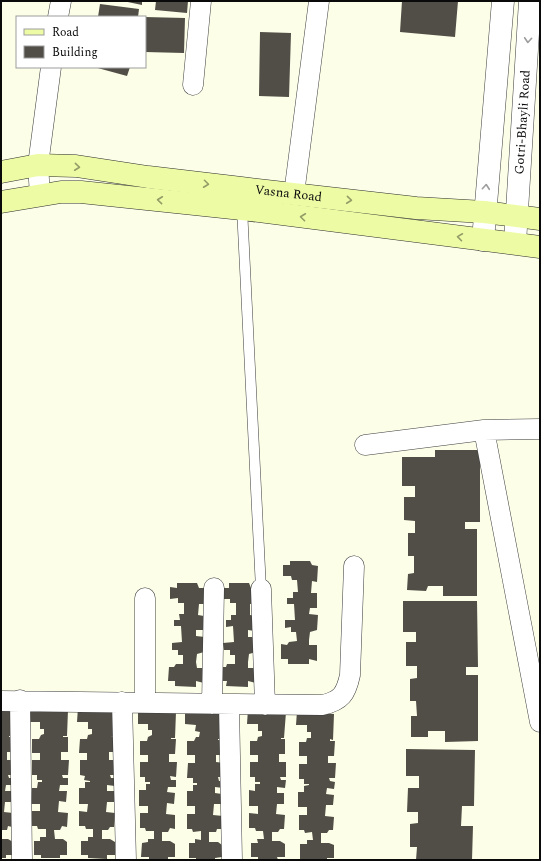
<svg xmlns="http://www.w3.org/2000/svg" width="541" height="861" viewBox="0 0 541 861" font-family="Spectral,serif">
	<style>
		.building { fill: #514e47 }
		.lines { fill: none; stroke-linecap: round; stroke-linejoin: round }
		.service-casing { stroke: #3d3d3d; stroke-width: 11 }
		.minor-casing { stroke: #3d3d3d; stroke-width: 21 }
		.tertiary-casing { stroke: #3d3d3d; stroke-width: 23 }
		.secondary-casing { stroke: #2c2c2c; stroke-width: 23 }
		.service { stroke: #fff; stroke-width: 10 }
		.minor { stroke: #fff; stroke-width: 20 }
		.tertiary { stroke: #fff; stroke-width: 22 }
		.secondary { stroke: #eefba5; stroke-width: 22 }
		.oneway { stroke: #9d9d9d }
		.oneway2 { stroke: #939b67 }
		.labels { text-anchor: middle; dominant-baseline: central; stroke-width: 4; stroke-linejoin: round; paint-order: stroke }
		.street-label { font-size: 13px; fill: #0a0a0a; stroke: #fff }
	</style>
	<rect width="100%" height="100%" fill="#fcfee7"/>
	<!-- building -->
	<path class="building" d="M123 1H142V5Z
		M156 1H188L187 13 155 10Z
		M402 1H458L455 37 400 32Z
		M100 4 139 9 138 17H98Z
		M145 17 185 18 184 53 145 52Z
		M260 32 291 33 289 97 259 96Z
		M94 67H130L127 76Z
		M435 450H480V522H465V529H477V596H443V586H428L426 591 407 590 408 574 414 573V556H408V533H415V521L404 520V497H415V486H402V457H435Z
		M290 561H310L312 565 318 566 317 582 312 581 311 593H317V608H310L309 614 318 615 317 630 310 632 309 640V645H317V661L309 659V664H288V659H281V644L287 645 289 642 297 641 296 632H291V627L285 628V620H295L294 604H287V598H293V592H298L297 580H292L291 576H283V565H290Z
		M177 583H197L199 588H205L204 604H199L198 615 204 616 203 630H196V636L205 637 204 652 197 654 196 662 197 668H203L204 683 196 681V687L175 686V681H168L169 667H174L176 664H183V655H178V650H172V643L182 642 181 626H174V620H180L179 614H184V603H178V598L170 599V587L177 588Z
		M229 583H249L251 588H257L256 604H250V615L256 616 255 631 248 630V637H256V652L249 654 248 662V668H255L256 683 248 681V687L226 686 227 681H220V667H226L227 664H235V655H230V650H224L223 643 234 642 233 626 226 627V620H231V615H236V603H230V599H222V588H229Z
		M403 601H477L478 667H466V675H478V741L445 742V731H428V737H411V716H417L416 701H410V679L417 678V666H406V642H416V632H403Z
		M1 704 14 710 13 736H9V737H14L13 752H7V760H14V775H8L9 778H14V785H6L5 791H13L12 802H5L4 812 13 813 12 827 8 826 7 830H1Z
		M30 707 68 710 67 736H63V737H68V752H61V760H69L68 775H62L63 778H68V785H60L59 791H67L66 802 59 801 58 812 68 813 67 827 62 826 60 830H54L55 839H63L67 842V855H60V858H41V855H34V841H40V837H46V829H38L37 826H32V811H40V804H31L32 788H37L38 782H42V780H37V775H32V760H40V753H32V739H39L41 735 44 734V729H40V722H29Z
		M78 707 115 710V736H111L116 737 115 752H109V760H116V775H110L111 778H116L115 786 107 785V791H114V802H107L106 812 115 813 114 827H110L108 830H102V839H110L115 842V855H107V859L88 858V855H81V841H88V837H93V829H86L85 826H79V811L87 812 88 804H79V788H85V782H90V781L84 780 85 776 80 775V760H87V753H79L80 739H87L88 735 92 734V729H88V722H77Z
		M138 709 176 712 175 738H171V739H176L175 754H169V762H177L176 777 170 776 171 780H176V787H168L167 792 175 793 174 804 167 803 166 814 175 815V829L170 828 168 832H162V841H170L175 844V857H168V860H149V857H141L142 843 148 842V839H154V831H146L145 828H140V813H148V806H139V790H146V784H150V782H145V777H140V762H148V755H140V741H147L148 737 152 735V730H148V724H138Z
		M248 709 286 712 284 738H281V739H285V754H279V762H286V777H280L281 780H286L285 788 277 787V793H284V804H277L276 814 285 815 284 829H280L278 832H272V841H280L285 844V857H277L278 860H258V857H251V843H258L257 839H264L263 831H256L255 828H249V813L258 814V806H249V790L255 791V784H260V782H255V777H250V762H258V755H250V741H257L258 737 262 736V731H258V724H247Z
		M185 710 223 713 222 739H218V740H223L222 755H216V762L224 763 223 777H218L219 781H223V788L215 787V793L222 794 221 804H214L213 815 223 816 222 829H217L216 832H209V842H218L222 845V857L215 858V860H196V858H189V843H195V839L201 840V831L193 832 192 829H187V814H195V806H187V791H193V785H197V783H193V778H187L188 763H195V755H187V741H194L196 737H199L200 732 195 731 196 725 185 724Z
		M297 711 334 714 333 740 330 739V741H335L334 756H328V763H336L335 778H329L330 781 335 782 334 789 327 788 326 794 334 795 333 805H326L325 816 334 817 333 830H329L327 833H321V843H329L334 845V858H327V860H308V859H300V844H307V840H313L312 832 305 833 304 830H299V815H307V807H298V792H304V786L309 785V784H304V779H299V764H307V756H299V742H306L307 738H311V732H307V725H296Z
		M406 749 475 750 474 806H462L461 826H473L472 860H416L417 847H410V824L418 823V812H407L408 788H419V776H406Z
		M1 839H8L13 842V855H6V858H1Z"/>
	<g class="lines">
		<defs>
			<path id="service" d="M242 208 261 589"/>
			<path id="minor" d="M58 17 61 1
				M193 85 201 1
				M294 194 319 1
				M40 195 38 165 51 67
				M484 430 540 722
				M365 445 484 430 540 429
				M261 589 265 705
				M145 598V703
				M20 700 22 860
				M1 701 322 705C341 701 346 694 350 675L354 566
				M122 702 126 860
				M212 704 214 588
				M229 705 232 860"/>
			<g id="tertiary">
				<path d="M483 240 503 1"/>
				<path id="s1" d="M515 243 530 1"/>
			</g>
			<g id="secondary">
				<path id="s2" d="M1 172 38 165 76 166 148 177 241 188 416 208 484 212 540 219"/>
				<path d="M1 202 61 192H81L242 209 540 247"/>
			</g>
		</defs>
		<!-- service casing -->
		<use href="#service" class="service-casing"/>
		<!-- minor casing -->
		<use href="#minor" class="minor-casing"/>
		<!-- tertiary casing -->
		<use href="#tertiary" class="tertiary-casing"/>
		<!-- secondary casing -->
		<use href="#secondary" class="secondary-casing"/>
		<!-- service -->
		<use href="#service" class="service"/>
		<!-- minor -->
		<use href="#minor" class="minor"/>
		<!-- tertiary -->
		<use href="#tertiary" class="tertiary"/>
		<!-- secondary -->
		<use href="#secondary" class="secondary"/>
	</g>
	<!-- one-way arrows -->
	<defs><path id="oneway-chevron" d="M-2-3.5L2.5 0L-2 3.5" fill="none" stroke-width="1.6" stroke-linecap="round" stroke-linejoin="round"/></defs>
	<g class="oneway">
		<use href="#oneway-chevron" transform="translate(528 40) rotate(94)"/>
		<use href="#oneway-chevron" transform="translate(486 187) rotate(-85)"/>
	</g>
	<g class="oneway2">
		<use href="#oneway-chevron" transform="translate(77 167) rotate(6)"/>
		<use href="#oneway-chevron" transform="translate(206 184) rotate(7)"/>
		<use href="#oneway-chevron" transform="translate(160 200) rotate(-174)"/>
		<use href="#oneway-chevron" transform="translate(349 200) rotate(6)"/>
		<use href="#oneway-chevron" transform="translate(303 217) rotate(-173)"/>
		<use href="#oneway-chevron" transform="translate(460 237) rotate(-172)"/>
	</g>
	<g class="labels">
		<!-- street labels -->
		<g class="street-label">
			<text stroke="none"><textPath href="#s1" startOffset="121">Gotri-Bhayli Road</textPath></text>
			<text stroke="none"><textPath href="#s2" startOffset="290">Vasna Road</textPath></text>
		</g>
	</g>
	<!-- border -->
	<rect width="541" height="861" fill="none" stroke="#0a0a0a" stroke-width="4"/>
	<!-- legend -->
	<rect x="16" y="16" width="130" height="52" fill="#ffffff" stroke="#9d9d9d"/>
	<rect x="24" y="29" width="20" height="6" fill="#eefba5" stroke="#9d9d9d"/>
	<text x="52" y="36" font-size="12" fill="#0a0a0a">Road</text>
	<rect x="24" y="46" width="20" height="12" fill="#514e47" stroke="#9d9d9d"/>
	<text x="52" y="56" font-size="12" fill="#0a0a0a">Building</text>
</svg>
